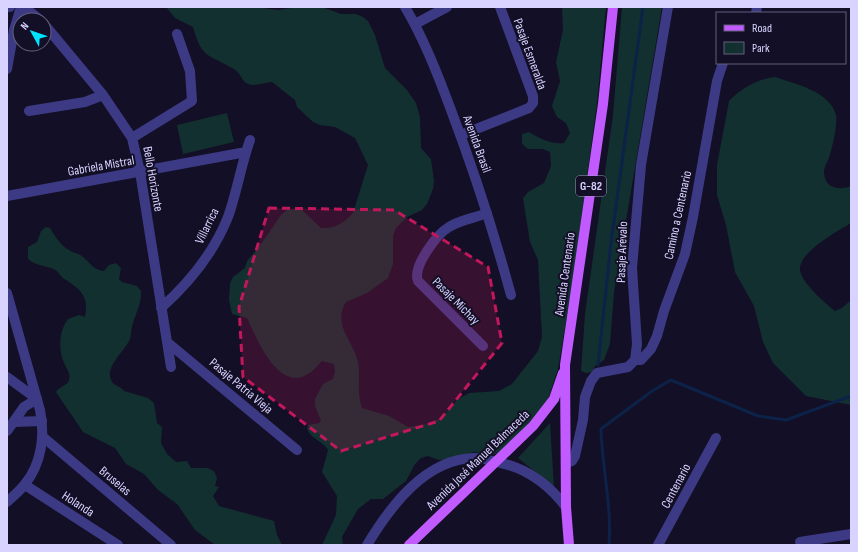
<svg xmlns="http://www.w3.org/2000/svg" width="858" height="552" viewBox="0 0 858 552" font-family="'Sofia Sans Condensed',sans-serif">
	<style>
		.green { fill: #12302f }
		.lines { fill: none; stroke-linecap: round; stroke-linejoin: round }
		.stream { stroke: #0c2248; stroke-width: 3 }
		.minor { stroke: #3d3a85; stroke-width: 10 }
		.tertiary { stroke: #3d3a85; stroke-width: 10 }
		.primary { stroke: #c25bff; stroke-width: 10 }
		.marked { fill: #c2185b; fill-opacity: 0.2; stroke: #c2185b; stroke-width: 3; stroke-dasharray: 8 5; stroke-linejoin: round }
		.labels { text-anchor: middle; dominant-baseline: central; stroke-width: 4; stroke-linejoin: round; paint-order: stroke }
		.shield { fill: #130f26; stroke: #9e99be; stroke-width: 1 }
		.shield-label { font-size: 12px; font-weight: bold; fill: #d9d4ff }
		.street-label { font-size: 13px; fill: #d9d4ff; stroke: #130f26 }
	</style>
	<rect width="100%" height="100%" fill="#130f26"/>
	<!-- green -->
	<path class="green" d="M166 7H256L278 10 299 7H322L341 14H356L363 17 368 21 375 35 385 68 407 90 416 103 420 117 421 148 431 159 434 181 433 189 427 204 422 210 407 217 396 228 393 236V264L388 278 367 293 346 302C332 325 353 340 358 362 361 376 356 390 362 408L389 416 408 427 428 424 441 418 457 400 469 393 499 391 512 384 538 351 542 337 538 260 530 242 523 198 528 192 544 183 551 166 550 152 543 149H528L522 144V134L529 132C539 138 552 145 564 143L570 133 566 123 557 117 552 106 560 81 556 62 563 30 562 7H606L597 103 573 280 558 369 548 399 523 430 501 451 493 455 474 452 452 459 439 460 428 456 421 458 415 464 406 481 383 499H371L358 509 342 537 343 545H322L336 515 337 496 322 472 328 450C323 441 312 440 307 429L308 425 319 423 321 421 315 406V399L323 384 333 379 335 372 334 364 322 361C318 365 315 369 311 372 279 396 257 339 247 318L232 314 229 300 230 283 233 277 245 268 247 261 261 244 281 215 287 210 301 209 321 228C335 229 344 223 353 213L368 165 355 138 335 127 320 125 313 122 297 107 295 100 272 82C264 82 256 87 248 84 241 81 241 73 234 69 208 54 202 59 193 27L175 18Z
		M622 7H662L614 292 610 344 604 360 595 366 592 372 586 373 581 371 585 314 613 115Z
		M775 77C795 84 830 91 836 115 838 125 832 148 829 158 827 163 824 167 824 172 824 188 839 191 851 186V223C838 231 801 251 800 268 799 281 825 303 835 311L842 308 851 300V405L806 396 773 363 763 342 754 306 735 272 726 225 717 195V165L729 101C741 88 758 79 775 77Z
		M227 113 234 142 183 154 177 125Z
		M46 227 50 228C55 236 60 245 69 250 73 253 79 253 83 257 89 262 95 271 104 271L109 265 116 263 121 268 119 279 122 282 137 286 141 291C142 304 135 314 132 327 131 330 131 335 130 339 125 351 105 366 111 380 113 386 121 386 124 391L148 398 154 403 157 423 162 427 161 443 167 454 176 462 187 461 191 468H207L214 471 217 478 215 486 219 487 213 496 219 506 274 521 277 535 282 545H215L195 530 177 504 158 490 144 474 126 464 115 448 83 432 56 392C59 386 68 386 69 380 71 374 67 369 64 363 58 349 59 331 68 319L79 315 85 317C89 295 80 289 63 278 60 276 59 273 57 271 48 265 37 267 28 259V247L37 242 41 231Z
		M550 423 554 487 518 458Z"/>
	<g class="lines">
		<!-- stream -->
		<path class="stream" d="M598 365 611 243 643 7
			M609 545C612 507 602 467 601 429L652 391 671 380 758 416 786 420 851 396"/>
		<!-- minor -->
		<path class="minor" d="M7 7H10
			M24 7 40 20
			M405 7C424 39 438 75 451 110 474 171 494 233 511 295
			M756 13 757 7
			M44 24 103 95 132 138 140 172 171 367
			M415 24 447 7
			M29 111 85 102 103 95
			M461 135 529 108 533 103V96L500 7
			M132 138 192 101 190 71 177 34
			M7 196 246 152
			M161 308C189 283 214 252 228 217 237 192 241 165 250 140
			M167 342 297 450
			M483 346 418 281C412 267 437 234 449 227 460 220 475 218 487 213
			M635 360H641L651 349 657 336 664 311 685 254 693 217 717 81 723 63
			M7 377 37 399
			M14 422 42 421
			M7 431 24 407 37 399
			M43 437 171 545
			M566 463 572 461 575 456 583 420 585 397 591 381 597 373 628 367 635 360 637 344 632 268 641 165 668 7
			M25 485 118 545
			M800 542 851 534
			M658 545 716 438"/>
		<!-- tertiary -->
		<path class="tertiary" d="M7 69 14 30 21 7
			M7 293 40 410C45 435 42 463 25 484 20 491 13 496 7 502
			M367 545C390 507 425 459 474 458 484 458 492 461 501 463 528 469 549 485 566 507"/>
		<!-- primary -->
		<path class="primary" d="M409 545 533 426 554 399 563 373
			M569 545 566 507 565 365 603 104 613 7"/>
	</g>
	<!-- marked area -->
	<path class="marked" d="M269 208 394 210 488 267 502 343 439 421 341 451 243 377 239 307Z"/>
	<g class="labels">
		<!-- shield labels -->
		<rect class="shield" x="576" y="176" width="30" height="20" rx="3"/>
		<g class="shield-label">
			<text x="591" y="186">G-82</text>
		</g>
		<!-- street labels -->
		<g class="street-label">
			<text transform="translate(530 54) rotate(70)">Pasaje Esmeralda</text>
			<text transform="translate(477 144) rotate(70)">Avenida Brasil</text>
			<text transform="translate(101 166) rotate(-10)">Gabriela Mistral</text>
			<text transform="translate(153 179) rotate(80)">Bello Horizonte</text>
			<text transform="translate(678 215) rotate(-78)">Camino a Centenario</text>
			<text transform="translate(207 226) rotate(-64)">Villarrica</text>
			<text transform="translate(622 252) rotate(-88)">Pasaje Arévalo</text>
			<text transform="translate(565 274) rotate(-82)">Avenida Centenario</text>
			<text transform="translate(456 301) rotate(45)">Pasaje Michay</text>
			<text transform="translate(241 386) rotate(40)">Pasaje Patria Vieja</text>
			<text transform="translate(478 460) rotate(-44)">Avenida José Manuel Balmaceda</text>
			<text transform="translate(115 481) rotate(40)">Bruselas</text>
			<text transform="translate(676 486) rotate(-62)">Centenario</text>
			<text transform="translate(78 504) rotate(33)">Holanda</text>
		</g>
	</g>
	<!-- border -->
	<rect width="858" height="552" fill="none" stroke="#d9d4ff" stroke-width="16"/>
	<!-- legend -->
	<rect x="716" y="12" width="130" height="52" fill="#130f26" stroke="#625e7d"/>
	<rect x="724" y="25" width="20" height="6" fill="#c25bff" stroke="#625e7d"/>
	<text x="752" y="32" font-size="12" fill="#d9d4ff">Road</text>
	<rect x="724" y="42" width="20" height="12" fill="#12302f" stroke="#625e7d"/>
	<text x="752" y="52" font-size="12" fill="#d9d4ff">Park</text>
	<!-- north arrow -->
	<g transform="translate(32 32) rotate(310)"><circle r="19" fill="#130f26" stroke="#625e7d"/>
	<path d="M0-3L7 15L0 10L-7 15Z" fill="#00e5ff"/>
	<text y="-6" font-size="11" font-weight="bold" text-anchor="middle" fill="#d9d4ff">N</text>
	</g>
</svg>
